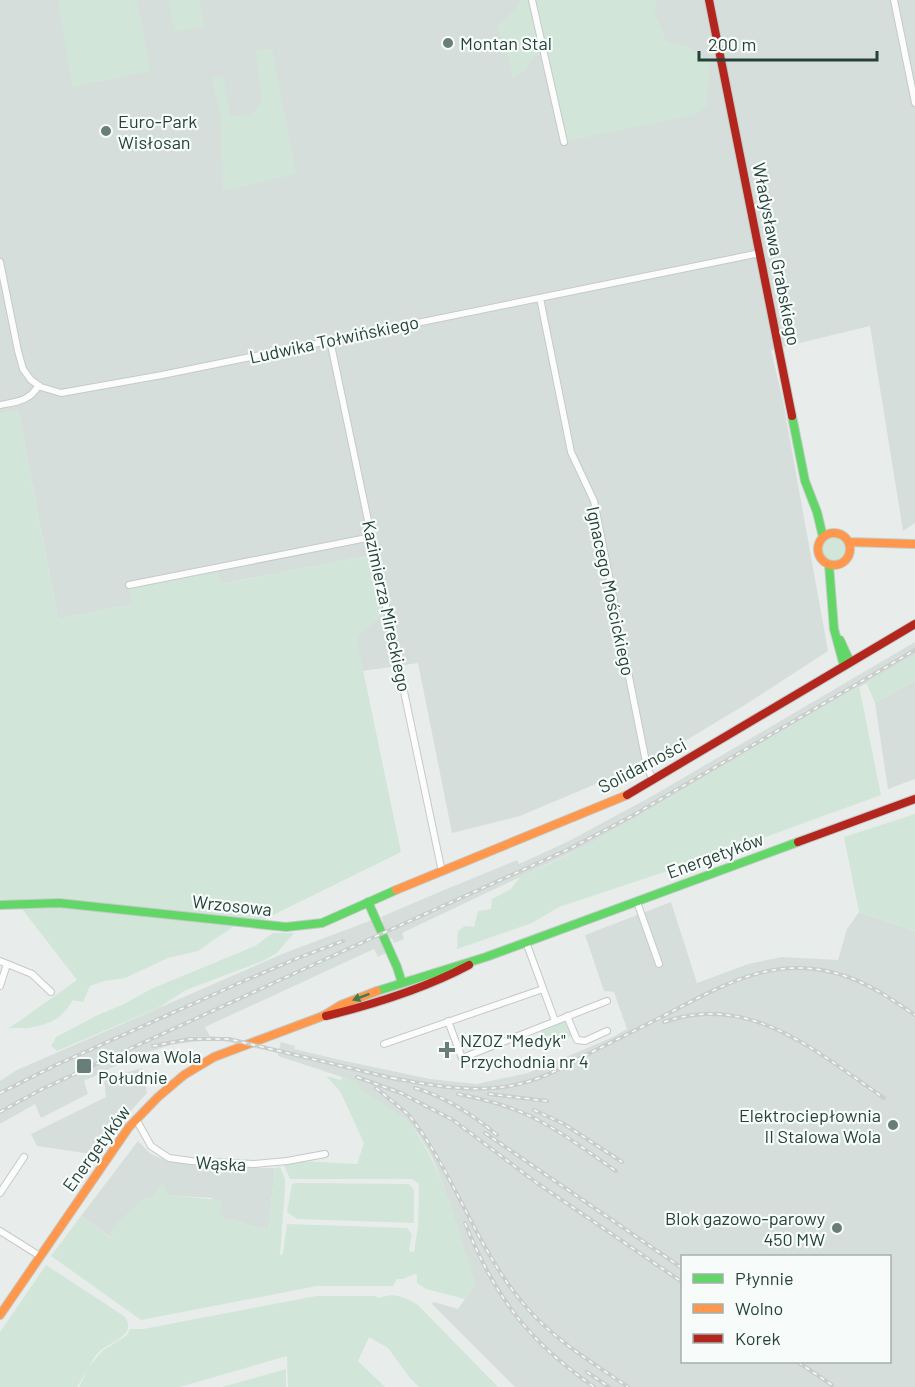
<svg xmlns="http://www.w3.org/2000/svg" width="915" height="1387" viewBox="0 0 915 1387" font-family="Barlow,sans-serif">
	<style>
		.built { fill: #d6dedb; fill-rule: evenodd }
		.green { fill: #d1e6d8 }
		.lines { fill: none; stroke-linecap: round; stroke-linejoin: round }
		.street-casing { stroke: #c5cac8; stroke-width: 8 }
		.fast-casing { stroke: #c3cbc8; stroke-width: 10 }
		.slow-casing { stroke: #c3cbc8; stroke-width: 10 }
		.jam-casing { stroke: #c3cbc8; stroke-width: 10 }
		.street { stroke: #fcfcfc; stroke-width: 6 }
		.fast { stroke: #63d668; stroke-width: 8 }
		.slow { stroke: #ff974d; stroke-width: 8 }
		.jam { stroke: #b3261e; stroke-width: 8 }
		.rail-casing { stroke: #c9cdcc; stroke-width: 4 }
		.rail { stroke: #f7fbf9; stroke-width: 1.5; stroke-dasharray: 4.5; stroke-linecap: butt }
		.oneway { fill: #3d7d4c }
		.poi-dot { fill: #697e78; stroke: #f7fbf9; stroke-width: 2 }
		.labels { text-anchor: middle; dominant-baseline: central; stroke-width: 4.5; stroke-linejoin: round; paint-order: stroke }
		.poi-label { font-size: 18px; fill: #24423a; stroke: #f7fbf9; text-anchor: start }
		.street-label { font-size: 18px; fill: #24423a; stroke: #f7fbf9 }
	</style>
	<rect width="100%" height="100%" fill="#e8edeb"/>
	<!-- built -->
	<path class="built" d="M0 0H915V523L903 531 870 326 771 350 783 401 828 651 748 703 655 759 520 816 452 833 418 663 362 671 356 636 368 556 221 584 129 585 133 604 58 619 18 410 0 414Z
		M915 642V655L592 843 402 933 404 939 394 943 392 938 389 939 387 935 380 939 386 953 378 957 374 949 205 1027 210 1036 238 1039 279 1049 281 1042 295 1046 294 1049 345 1061 430 1079 476 1084 528 1073 611 1038 627 1029 614 992 604 991 585 935 671 902 697 983 748 964 782 957 838 960 847 929 859 912 915 931V1387H515L432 1304 434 1302 458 1309 475 1285 444 1187 432 1157 418 1134 405 1118 404 1119 358 1088 357 1082 278 1056V1053L223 1041H202L173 1044 132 1058 84 1081 88 1094 41 1118 35 1104 0 1124V1081L17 1070 282 954 372 920 375 925 383 921 381 917 444 890 517 860 519 864 569 841 654 795ZM682 1256H890V1362H682Z
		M915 681V779L888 789 875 703Z
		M142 1068 147 1093 129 1113 98 1155 37 1146 31 1134 106 1097 104 1079Z
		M138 1141 151 1154 168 1161 248 1168H275L268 1230 220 1217 212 1198 163 1195 116 1241 81 1216Z"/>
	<!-- green -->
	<path class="green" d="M58 0H137L150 71 73 87Z
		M168 0H199L204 26 175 32Z
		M520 0H657L654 10 666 42 687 46 710 62 706 106 694 115 566 141 548 52 533 57 524 71 513 78 506 49 497 27 517 7Z
		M266 49 272 50 296 174 223 191 221 116 212 78 223 76 230 116 252 115 262 101 256 51Z
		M18 410 58 619 133 604 129 585 215 568 222 584 368 556 383 616 356 636 401 852 261 921 71 900 42 899 0 902V414Z
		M822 549a12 12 0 1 1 24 0a12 12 0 1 1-24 0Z
		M915 655V681L875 703 866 682Z
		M859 686 881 795 713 856 559 907 532 923 457 949 458 931 465 926 474 927 478 911 491 909 492 899 511 889 520 877 547 865 592 843Z
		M915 814V931L859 912 844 837Z
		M50 907 65 908 234 926 198 951 168 958 125 978 104 981 90 986 83 1002 73 1000C61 1020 50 1024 28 1028 21 1029 15 1027 8 1029L77 980 22 909Z
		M273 933H294L277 953 265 960 186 990 160 1007 57 1051 51 1046 56 1037 98 1015 124 1004 151 989 255 946Z
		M566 1021 572 1036 546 1045 540 1030Z
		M326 1076 341 1080 342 1077 358 1082 359 1088 404 1119 405 1117C444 1166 457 1227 475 1285L465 1299 426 1289 417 1283V1275L415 1274 403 1279H397L393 1286H317L141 1320 51 1256 81 1216 114 1240 110 1233C119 1219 133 1210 143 1198H151L163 1183 168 1195 221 1200 220 1217 268 1230 275 1168 280 1167 285 1179V1189L280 1255 283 1254 287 1224 407 1228 412 1234 409 1251 414 1252 418 1226 419 1187 418 1183 412 1179H290L284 1165 299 1161 357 1164 364 1143 340 1091Z
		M295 1183 409 1184 414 1190V1223L297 1219 287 1212 292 1184Z
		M46 1265 124 1316C139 1334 111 1342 100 1351 95 1355 92 1362 89 1367L102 1351 127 1335 130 1329H143L316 1296H375L379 1298C395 1292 404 1297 418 1305L498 1387H419L410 1378 388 1348 369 1337 358 1361 385 1387H288L287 1356 180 1387H79L88 1369 77 1387H0V1332Z
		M286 1369V1387H222Z"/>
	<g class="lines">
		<defs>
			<path id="street" d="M532 0 564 142
				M894 0 915 103
				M0 262 18 351 23 369 31 380 41 387 61 393 162 375 760 253
				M540 298 571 452 594 501 647 767 653 780
				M330 340 442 872
				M0 405C16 402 30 401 38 386
				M129 585 372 537
				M637 902 659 964
				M526 942 555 1021
				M0 961 32 974 51 992
				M0 986 7 964
				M567 1016 577 1040 585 1041 607 1031
				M448 1021 462 1058 607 1001
				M384 1044 543 989
				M136 1119 151 1146 169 1158 191 1161 254 1164 287 1161 325 1154
				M0 1193 24 1157
				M0 1231 40 1256"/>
			<path id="fast" d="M792 416 805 481 817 512 823 537
				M829 565 834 629 844 666
				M840 640 850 662
				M368 902 397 967 402 983
				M0 905 59 903 286 927 322 923 396 890
				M377 991 486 957 798 842"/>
			<path id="slow" d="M818 549a16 16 0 1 1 32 0a16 16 0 1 1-32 0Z
				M849 542 915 544
				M396 890 627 795
				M0 1315 129 1127 158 1097 184 1075 214 1057 323 1016 341 1005 377 991"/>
			<path id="jam" d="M709 0 792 416
				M627 795 915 624
				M798 842 915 799
				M326 1016C375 1004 424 989 469 965"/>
		</defs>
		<!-- street casing -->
		<use href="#street" class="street-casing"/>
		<!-- fast casing -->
		<use href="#fast" class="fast-casing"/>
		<!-- slow casing -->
		<use href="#slow" class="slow-casing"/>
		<!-- jam casing -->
		<use href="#jam" class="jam-casing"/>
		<!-- street -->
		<use href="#street" class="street"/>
		<!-- fast -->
		<use href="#fast" class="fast"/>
		<!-- slow -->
		<use href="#slow" class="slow"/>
		<!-- jam -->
		<use href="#jam" class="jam"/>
		<defs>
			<path id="rail" d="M664 1022C751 992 816 1052 884 1098
				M153 1046 190 1039H229L400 1080
				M357 1077 401 1093 453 1120 537 1183 682 1282
				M393 1078C433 1086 479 1094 519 1084 546 1078 570 1063 594 1051 620 1038 646 1025 671 1012 730 981 781 953 848 977 873 986 894 1001 915 1015
				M376 1088 409 1115 422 1133C460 1189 482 1258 528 1309 556 1341 593 1363 628 1387
				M415 1088C446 1097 472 1114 497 1135
				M0 1093 56 1065 237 984 298 958 343 941
				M458 1094C478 1098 498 1103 516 1110 552 1124 584 1149 616 1171
				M489 1094 547 1101
				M534 1110 564 1124 622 1162
				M0 1112 42 1089 339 953 569 849 632 816 915 650
				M485 1133 682 1268
				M465 1223C495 1297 528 1341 594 1387
				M798 1362 832 1385
				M587 1372 609 1387"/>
		</defs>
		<!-- rail casing -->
		<use href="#rail" class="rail-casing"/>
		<!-- rail -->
		<use href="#rail" class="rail"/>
	</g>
	<!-- one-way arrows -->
	<defs><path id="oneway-solid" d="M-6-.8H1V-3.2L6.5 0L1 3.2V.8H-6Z" transform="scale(1.5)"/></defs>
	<use class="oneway" href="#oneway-solid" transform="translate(361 997) rotate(159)"/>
	<!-- markers -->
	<g class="poi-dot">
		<circle cx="448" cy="43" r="6"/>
		<circle cx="106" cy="131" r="6"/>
		<path d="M444 1041h6v6h6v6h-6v6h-6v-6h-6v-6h6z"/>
		<rect x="76" y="1058" width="16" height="16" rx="3"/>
		<circle cx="893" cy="1125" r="6"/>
		<circle cx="837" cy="1228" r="6"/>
	</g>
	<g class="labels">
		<!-- poi labels -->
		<g class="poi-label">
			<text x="460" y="43">Montan Stal</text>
			<text x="118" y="121">Euro-Park<tspan x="118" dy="21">Wisłosan</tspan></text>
			<text x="460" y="1040">NZOZ "Medyk"<tspan x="460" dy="21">Przychodnia nr 4</tspan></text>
			<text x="98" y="1056">Stalowa Wola<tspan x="98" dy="21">Południe</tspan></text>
			<text x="881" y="1115" text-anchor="end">Elektrociepłownia<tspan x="881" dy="21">II Stalowa Wola</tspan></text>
			<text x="825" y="1218" text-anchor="end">Blok gazowo-parowy<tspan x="825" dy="21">450 MW</tspan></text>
		</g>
		<!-- street labels -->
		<g class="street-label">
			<text transform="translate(777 254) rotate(79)">Władysława Grabskiego</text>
			<text transform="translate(334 339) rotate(-12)">Ludwika Tołwińskiego</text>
			<text transform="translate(611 591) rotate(78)">Ignacego Mościckiego</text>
			<text transform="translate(387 606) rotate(78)">Kazimierza Mireckiego</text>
			<text transform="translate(642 765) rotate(-28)">Solidarności</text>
			<text transform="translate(715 855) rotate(-20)">Energetyków</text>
			<text transform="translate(232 905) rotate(6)">Wrzosowa</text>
			<text transform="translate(96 1148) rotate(-54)">Energetyków</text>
			<text transform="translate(221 1163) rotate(3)">Wąska</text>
		</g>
	</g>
	<!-- legend -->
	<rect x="681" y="1255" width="210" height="108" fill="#f7fbf9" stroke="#a3b1ad" stroke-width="1.5"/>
	<rect x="693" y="1274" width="30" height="9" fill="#63d668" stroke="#a3b1ad" stroke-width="1.5"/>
	<text x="735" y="1285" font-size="18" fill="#24423a">Płynnie</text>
	<rect x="693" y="1304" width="30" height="9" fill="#ff974d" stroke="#a3b1ad" stroke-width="1.5"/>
	<text x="735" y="1315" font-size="18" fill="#24423a">Wolno</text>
	<rect x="693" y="1334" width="30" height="9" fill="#b3261e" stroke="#a3b1ad" stroke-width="1.5"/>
	<text x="735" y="1345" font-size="18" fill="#24423a">Korek</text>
	<!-- scale -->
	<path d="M699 51v9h178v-9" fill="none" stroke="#24423a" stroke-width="3"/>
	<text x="708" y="51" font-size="18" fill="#24423a" stroke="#f7fbf9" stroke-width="4.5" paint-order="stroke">200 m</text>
</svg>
